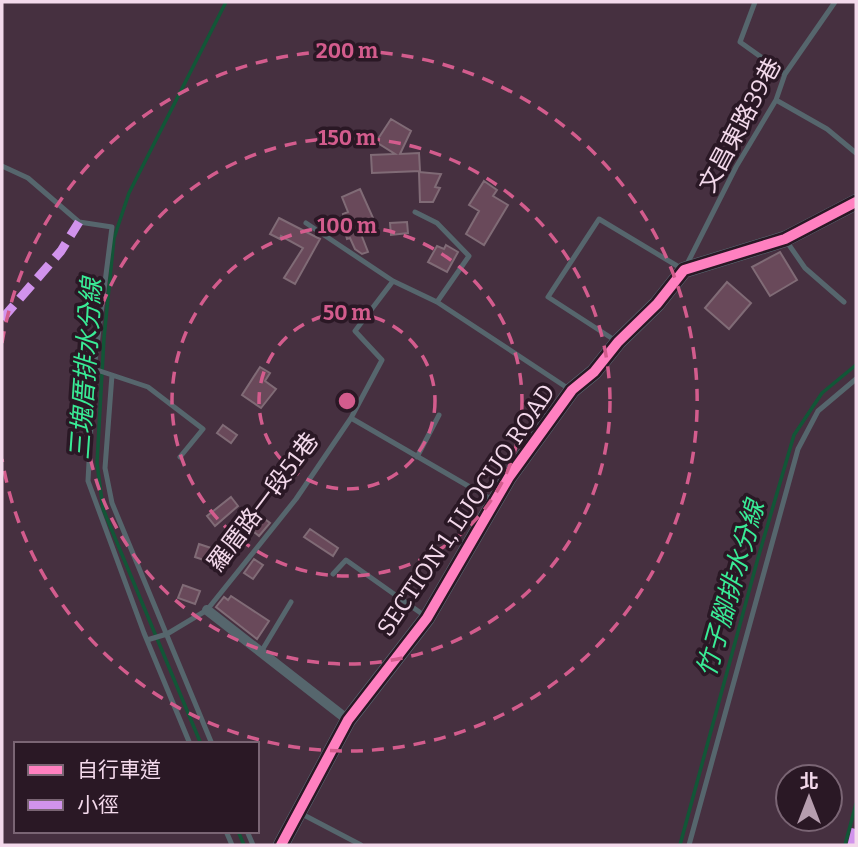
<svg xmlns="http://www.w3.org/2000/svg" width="858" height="847" viewBox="0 0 858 847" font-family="Bitter,'Noto Sans TC',serif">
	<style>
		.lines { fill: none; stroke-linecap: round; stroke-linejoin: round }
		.stream { stroke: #125637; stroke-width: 3.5 }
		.building { fill: #69495a; stroke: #806b76; stroke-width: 2 }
		.lane { stroke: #56666d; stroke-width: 5 }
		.street { stroke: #56666d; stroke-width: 10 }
		.secondary { stroke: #5a6f77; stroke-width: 16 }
		.quiet { stroke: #d193ec; stroke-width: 9; stroke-dasharray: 18 9; stroke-linecap: butt }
		.cycleway-casing { stroke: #2a1825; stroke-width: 15 }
		.cycleway { stroke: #ff80c0; stroke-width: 10 }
		.ring { fill: none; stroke: #d35c8d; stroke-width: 3.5; stroke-dasharray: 12 9 }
		.labels { text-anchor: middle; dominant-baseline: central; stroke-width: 7; stroke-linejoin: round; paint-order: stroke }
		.street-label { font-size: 24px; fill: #f3d9eb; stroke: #2a1825 }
		.water-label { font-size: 26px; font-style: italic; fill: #39eb96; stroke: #2a1825 }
		.centre { fill: #d35c8d; stroke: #2a1825; stroke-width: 3.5 }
		.ring-label { font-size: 21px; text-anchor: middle; font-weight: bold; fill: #d35c8d; stroke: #2a1825; stroke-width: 7; stroke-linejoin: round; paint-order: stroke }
	</style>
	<rect width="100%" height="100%" fill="#463040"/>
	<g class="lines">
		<!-- stream -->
		<path class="stream" d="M201 744 103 509 97 463 104 338 114 238 129 193 226 2
			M238 831 244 845
			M680 845 758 558 794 435 822 393 856 365
			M845 845 856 804"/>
	</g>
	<!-- building -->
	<path class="building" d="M391 119 411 131 400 154 419 153 420 171 372 173 371 155 395 154 376 142Z
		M419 172 441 174 435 187 440 188 433 202H420Z
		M484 181 497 190 493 196 508 205 484 245 466 234 479 211 469 205Z
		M360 189 378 229 361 234 368 252 362 254 355 249 350 238 347 239 344 228 347 227 343 214 348 212 342 197Z
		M279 218 320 239 295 284 284 278 303 248 281 236 280 239 270 234Z
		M407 222 408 233 391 235 390 223Z
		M446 245 458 252 447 272 428 262 437 246 444 249Z
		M780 252 797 280 770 296 752 267Z
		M727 282 751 303 729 329 705 308Z
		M260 367 270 373 265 381 276 389 261 408 242 395Z
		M223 425 237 435 231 443 217 433Z
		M231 497 238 506 215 526 207 516Z
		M254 511 270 523 259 536 244 524Z
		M310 529 338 548 333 556 304 537Z
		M199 544 214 549 210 562 195 557Z
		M254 559 263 565 253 579 244 573Z
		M183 585 200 591 195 604 178 598Z
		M231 596 269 621 257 639 216 607 224 597 228 600Z"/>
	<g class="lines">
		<!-- lane -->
		<path class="lane" d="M755 2 740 42 785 74
			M776 100 827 129 856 153
			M2 166 28 178 79 222 112 227 94 369 88 481 144 633 190 744
			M415 212 437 223 469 256 437 302
			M306 223 393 281 437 302 569 389
			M787 242 805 268 844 302
			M616 341 548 297 599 219 684 270 736 167 776 100 785 74 835 2
			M94 369 148 387 203 429 180 457
			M112 375 105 468 112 503 212 744
			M351 418 494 501
			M417 457 439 415
			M333 574 346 560 425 616
			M147 640 167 634 207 610 296 499 351 418 382 360 355 331 393 281
			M261 652 291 602
			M300 813 361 845
			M226 831 232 845
			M247 831 253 845
			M689 845 798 449 818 411 856 379"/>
		<!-- street -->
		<path class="street" d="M207 610 348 720"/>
		<!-- secondary -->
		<path class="secondary" d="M281 845 348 720 427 618 509 477 572 390 594 372 618 342 657 304 684 270 785 239 856 202"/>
		<!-- quiet -->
		<path class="quiet" d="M2 319 61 251 79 222
			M852 845 856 829"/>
		<defs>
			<path id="cycleway" d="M281 845 348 720 427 618 509 477 572 390 594 372 618 342 657 304 684 270 785 239 856 202"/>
		</defs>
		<!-- cycleway casing -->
		<use href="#cycleway" class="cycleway-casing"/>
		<!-- cycleway -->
		<use href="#cycleway" class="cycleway"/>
	</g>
	<!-- distance rings -->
	<g class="ring">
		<circle cx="347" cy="401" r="88"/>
		<circle cx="347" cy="401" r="175"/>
		<circle cx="347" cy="401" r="263"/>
		<path d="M2 343A350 350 0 1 1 2 459"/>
	</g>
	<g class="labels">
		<!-- street labels -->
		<g class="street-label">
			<text transform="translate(740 125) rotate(-62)">文昌東路39巷</text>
			<text transform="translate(263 502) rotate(-53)">羅厝路一段51巷</text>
			<text transform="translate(466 510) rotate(-56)">SECTION 1, LUOCUO ROAD</text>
		</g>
		<!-- water labels -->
		<g class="water-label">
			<text transform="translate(86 369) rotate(-86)">三塊厝排水分線</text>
			<text transform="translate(731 589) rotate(-74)">竹子腳排水分線</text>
		</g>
	</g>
	<circle cx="347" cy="401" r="10" class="centre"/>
	<g class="ring-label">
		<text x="347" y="58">200 m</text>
		<text x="347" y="145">150 m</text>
		<text x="347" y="233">100 m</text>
		<text x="347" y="320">50 m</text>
	</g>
	<!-- border -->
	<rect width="858" height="847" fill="none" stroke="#f3d9eb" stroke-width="7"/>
	<!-- legend -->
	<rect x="14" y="742" width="245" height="91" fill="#2a1825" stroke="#7a6574" stroke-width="2"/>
	<rect x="28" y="765" width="35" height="10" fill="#ff80c0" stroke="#7a6574" stroke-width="2"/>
	<text x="77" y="777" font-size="21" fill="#f3d9eb">自行車道</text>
	<rect x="28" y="800" width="35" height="10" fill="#d193ec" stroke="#7a6574" stroke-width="2"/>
	<text x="77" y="812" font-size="21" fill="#f3d9eb">小徑</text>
	<!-- north arrow -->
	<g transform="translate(809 798)"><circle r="33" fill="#2a1825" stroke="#7a6574" stroke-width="2"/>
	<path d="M0-5L12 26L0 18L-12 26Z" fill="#b69eaf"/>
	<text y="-10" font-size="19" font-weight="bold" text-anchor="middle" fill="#f3d9eb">北</text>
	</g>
</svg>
